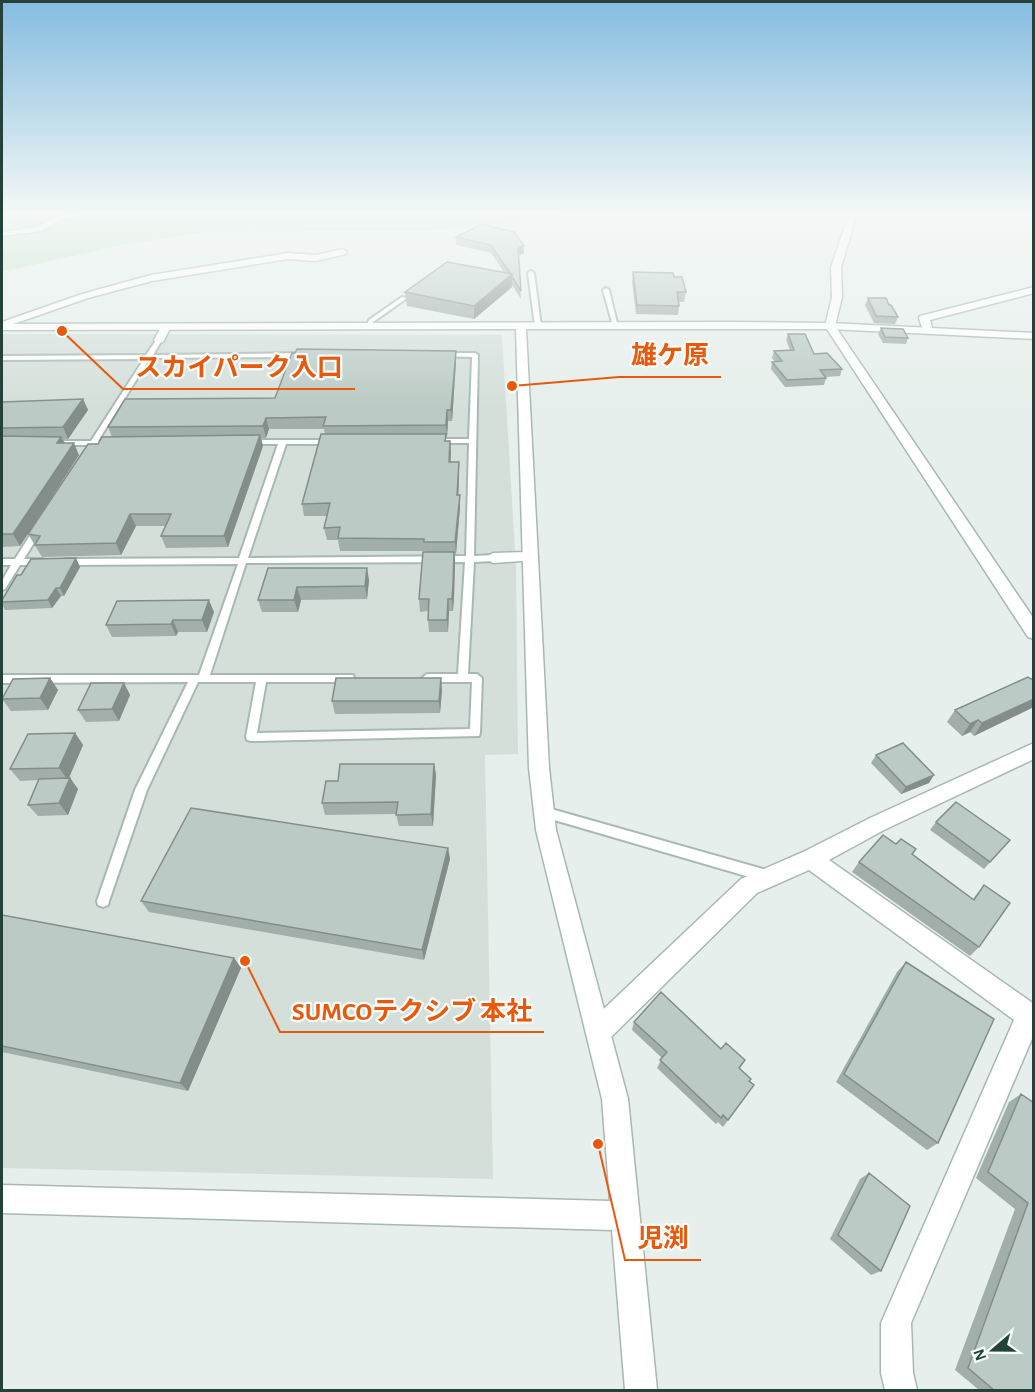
<svg xmlns="http://www.w3.org/2000/svg" width="1035" height="1392" viewBox="0 0 1035 1392" font-family="'Alegreya Sans','Noto Sans JP',sans-serif">
	<style>
		.built { fill: #d4dfda }
		.green { fill: #bfe0c8 }
		.lines { fill: none; stroke-linecap: round; stroke-linejoin: round }
		.service-casing { stroke: #a8b8b2; stroke-width: 4 }
		.minor-casing { stroke: #a8b8b2; stroke-width: 3 }
		.tertiary-casing { stroke: #a8b8b2; stroke-width: 3 }
		.service { fill: #fff; fill-rule: evenodd }
		.minor { fill: #fff; fill-rule: evenodd }
		.tertiary { fill: #fff; fill-rule: evenodd }
		.wall { fill: #a1aea9 }
		.shaded-wall { fill: #838d89 }
		.building { fill: #bbcac4; stroke: #838d89; stroke-width: 1.5 }
		.leader { fill: none; stroke: #e8590c; stroke-width: 2 }
		.callout-dot { fill: #e8590c; stroke: #f7fbf9; stroke-width: 2 }
		.callout-label { font-size: 26px; text-anchor: middle; font-weight: bold; fill: #e8590c; stroke: #f7fbf9; stroke-width: 4.5; stroke-linejoin: round; paint-order: stroke }
	</style>
	<rect width="100%" height="100%" fill="#e6efeb"/>
	<!-- built -->
	<path class="built" d="M2 334 502 335 516 567 518 754 485 755 493 1179 2 1168Z"/>
	<!-- green -->
	<path class="green" d="M2 214H574L487 226 431 230 206 232 121 245 2 272Z"/>
	<g class="lines">
		<defs>
			<path id="service" d="M531 271 534 273 541 326 538 328 535 326 528 273Z
				M606 288 609 290 618 327 613 326 603 290Z
				M402 297 407 298 373 322 370 327H366L369 320Z
				M157 339 162 340 153 355 306 353 309 355 306 357 150 358 98 441H112L116 443C109 447 99 445 91 448H88V445H61L57 443 61 441H91L144 359 2 360V356L146 355Z
				M441 353H475L478 355 474 556 493 555 497 558 493 561 474 562 468 674H477L482 678 480 733 479 736 251 741 247 740 246 737 256 682H198L147 790 109 901 108 905 103 907 98 905 97 901 135 790 188 682 2 683V675H199L238 564 65 565 61 562 65 559 239 558 278 444H244V440H331L335 442 331 444H286L248 558 466 556 469 443H436L432 441 436 439H469L472 357 439 356 438 355ZM465 562 458 674H427L422 678 427 682H472L470 729 257 733 266 682H349L353 681 354 678 353 675H210L246 563Z
				M39 525 43 528 24 559H43L47 562 43 565H20L5 589 2 590V581L11 565H2V559H15L36 526Z
				M544 807 770 871 774 873 776 877 774 881 770 883 544 817 540 816 538 812 540 808Z"/>
			<path id="minor" d="M87 214 60 220 42 231 2 236V232L37 227 58 216Z
				M849 214H857L841 267 842 297 835 326 1034 619V639L1028 637 825 326 832 297 831 267Z
				M343 249 347 252 346 254 316 261 288 259 152 281 88 298 2 328V322L82 294 151 275 288 253 316 255Z
				M1034 287V293L930 320 933 331 928 334 923 331 919 318 920 316Z
				M166 324 171 327 163 342 159 343 155 342 154 340 162 325Z
				M530 552 538 557 535 560 493 563 485 558 493 553Z
				M1034 743V759L884 830 829 860 1034 1004V1034L911 1323 913 1373 917 1390H885L881 1373V1323L1014 1020 809 870 757 893 608 1040 599 1043 590 1040 587 1031 590 1022 741 879 803 852 870 818Z"/>
			<path id="tertiary" d="M729 322 830 323 1034 333V339L830 329H526L549 768 556 830 628 1099 657 1390H625L612 1230 2 1213V1185L610 1201 602 1099 536 830 529 768 516 329 2 330V324Z"/>
		</defs>
		<!-- service casing -->
		<use href="#service" class="service-casing"/>
		<!-- minor casing -->
		<use href="#minor" class="minor-casing"/>
		<!-- tertiary casing -->
		<use href="#tertiary" class="tertiary-casing"/>
		<!-- service -->
		<use href="#service" class="service"/>
		<!-- minor -->
		<use href="#minor" class="minor"/>
		<!-- tertiary -->
		<use href="#tertiary" class="tertiary"/>
	</g>
	<!-- wall -->
	<path class="wall" d="M456 237 524 254H518L521 299 512 285V287L474 319 407 306 405 292 504 272 491 253 456 245Z
		M633 272 674 277 686 292 684 302H679V306L678 315 636 314 632 282Z
		M868 298 889 305 898 317 895 324 874 323 865 305Z
		M881 328 908 338 906 344 883 343 878 334Z
		M788 334 814 354 842 369 840 376 825 377 826 378 824 385 785 387 771 369 772 362H775L772 358 774 351 790 350 786 340Z
		M456 351V362L452 421H448L447 437H446V441H450V462H459V474L458 495H460V507L456 554H455V564L454 597 453 611H449L448 632H429L428 620V611L420 612 419 599 425 551H340L338 540H327L324 528 327 516H304L302 504 325 434 324 429H269L266 438H261L263 446 228 547 166 548 161 536 166 526H136L121 555 42 557 28 534 20 546 2 547V402L83 399 88 410 68 439H63L65 443 79 455 31 530 98 444 112 437 108 427 275 398Z
		M80 567 64 596H61L52 608 5 610 2 604V600L21 575Z
		M268 568 369 580 367 599 301 600 298 612H262L258 600Z
		M214 612 207 632H178L176 636 112 637 106 625Z
		M1028 677 974 736 970 732 962 736 947 722 955 710Z
		M50 678 58 690 48 710 11 711 2 699Z
		M124 683 130 695 119 721 86 722 78 710Z
		M442 690 440 713 335 714 332 701Z
		M75 733 83 745 69 778H70L78 789 68 815 38 816 28 805 39 780 20 781 10 769Z
		M876 755 929 783 901 794 871 763Z
		M434 764 436 775 433 826H399L396 814 325 815 322 803 338 781Z
		M936 822 1010 840 984 869 930 830Z
		M896 844 916 849 912 855 973 899 984 885 979 947 970 956 852 872 859 862Z
		M448 848 450 859 424 960 149 912 141 901Z
		M2 915 234 958 241 968 188 1091 2 1052Z
		M906 962 938 1143 927 1150 836 1082 897 972Z
		M634 1022 739 1069 754 1085 723 1127 718 1122 716 1124 657 1068 662 1058 632 1030Z
		M1021 1094 1034 1103V1390H979L955 1370 1015 1209 976 1178 1009 1102Z
		M869 1173 881 1271 871 1275 830 1239 860 1179Z"/>
	<!-- shaded-wall -->
	<path class="shaded-wall" d="M524 246V254L518 255V247Z
		M512 274V287L474 319V306Z
		M456 351V362L452 421 451 410Z
		M83 399 88 410 68 439 63 427Z
		M447 410 448 421 447 437 446 425Z
		M266 418 269 429 266 438 263 426Z
		M260 435 263 446 228 547 224 536Z
		M61 437 67 448 57 443Z
		M450 441 451 453 450 474 449 462Z
		M74 443 79 455 20 546 13 534Z
		M459 462V474L458 507 457 495Z
		M460 495V507L456 554 455 542Z
		M130 514 136 526 121 555 116 543Z
		M454 552 455 564 454 597 453 611 452 599Z
		M76 558 80 567 64 596 60 588Z
		M367 568 369 580 367 599 365 586Z
		M297 587 301 600 298 612 294 600Z
		M56 588 61 596 52 608 48 600Z
		M448 599 449 611 448 632 447 620Z
		M209 600 214 612 207 632 202 620Z
		M173 620 178 632 176 636 171 624Z
		M50 678 58 690 48 710 40 698Z
		M441 678 442 690 440 713 439 701Z
		M124 683 130 695 119 721 112 709Z
		M1034 699V707L974 736 982 723Z
		M978 720 970 732 962 736 970 724Z
		M75 733 83 745 68 780 59 768Z
		M434 764 436 775 433 826 431 814Z
		M934 775 929 783 901 794 906 787Z
		M70 778 78 789 68 815 59 803Z
		M448 848 450 859 424 960 422 950Z
		M234 958 241 968 188 1091 180 1083Z"/>
	<!-- building -->
	<path class="building" d="M482 224 514 232 524 246 518 247 521 291 512 277V274L510 273 491 245 456 237Z
		M447 262 512 274 474 306 405 292Z
		M633 272 673 273 674 277H682L686 292H677L679 306 637 305Z
		M868 298H886L889 305H891L898 317 876 316Z
		M881 328 903 329 908 338 885 337Z
		M788 334H805L814 354 827 353 842 369 820 370 826 378 787 380 772 362 782 361 774 351 794 350Z
		M297 349 456 351 451 410H447L446 425 323 426 326 417 266 418 263 426 108 427 125 399 275 398 292 353H295Z
		M83 399 63 427 2 428V402Z
		M321 434H446L445 441H450L449 462H459L457 495H460L455 542H424V539L338 538 340 527 324 528 330 503 302 504Z
		M260 435 224 536H161L171 514H130L116 543 35 545 40 536 28 534 88 444H98L102 437Z
		M2 436 61 437 57 443H74L13 534H2Z
		M423 552H454L453 585 452 599H448L447 620H428L429 599H419Z
		M76 558 60 588H56L48 600 2 602V600L17 575H21L31 559Z
		M268 568H367L365 586 297 587 294 600H258Z
		M209 600 202 620H173L171 624 106 625 117 601Z
		M1028 677 1031 679 1034 678V699L982 723 978 720 970 724 955 710Z
		M50 678 40 698 2 699 13 679Z
		M336 678H441L439 701H332Z
		M91 683H124L112 709 78 710Z
		M75 733 59 768 10 769 28 734Z
		M903 743 934 775 906 787 876 755Z
		M340 764H434L431 814 396 815 398 802 322 803 326 781H338Z
		M70 778 59 803 28 805 39 779Z
		M956 802 1010 840 990 862 936 822Z
		M191 808 448 848 422 950 141 901Z
		M883 835 896 844 901 839 916 849 912 854 974 900 984 885 1010 903 979 947 859 862Z
		M2 915 234 958 180 1083 2 1046Z
		M906 962 994 1019 938 1143 844 1074Z
		M661 992 721 1049 726 1043 745 1060 739 1068 751 1079 749 1081 754 1085 728 1120 723 1115 721 1118 660 1060 667 1052 634 1022Z
		M1021 1094 1034 1103V1390H994L968 1368 1028 1203 988 1172Z
		M869 1173 910 1206 881 1271 838 1235Z"/>
	<!-- sky -->
	<linearGradient id="sky" x2="0" y2="1"><stop stop-color="#84bce0"/><stop offset="0.52" stop-color="#f4f8f6"/><stop offset="1" stop-color="#f4f8f6" stop-opacity="0"/></linearGradient>
	<rect width="1035" height="409" fill="url(#sky)"/>
	<!-- callouts -->
	<path class="leader" d="M512 386L619 377H721M62 331L123 389H355M245 961L280 1032H544M598 1144L625 1260H701"/>
	<g class="callout-dot">
		<circle cx="512" cy="386" r="6"/>
		<circle cx="62" cy="331" r="6"/>
		<circle cx="245" cy="961" r="6"/>
		<circle cx="598" cy="1144" r="6"/>
	</g>
	<g class="callout-label">
		<text x="670" y="364">雄ケ原</text>
		<text x="239" y="376">スカイパーク入口</text>
		<text x="412" y="1020">SUMCOテクシブ 本社</text>
		<text x="663" y="1247">児渕</text>
	</g>
	<!-- border -->
	<rect width="1035" height="1392" fill="none" stroke="#24423a" stroke-width="6"/>
	<!-- north arrow -->
	<g transform="translate(993 1350) rotate(250)" stroke="#f7fbf9" stroke-width="4.5" paint-order="stroke">
	<path d="M0-4.5L10 22L0 15L-10 22Z" fill="#24423a"/>
	<text y="-9" font-size="16" font-weight="bold" text-anchor="middle" fill="#24423a">N</text>
	</g>
</svg>
